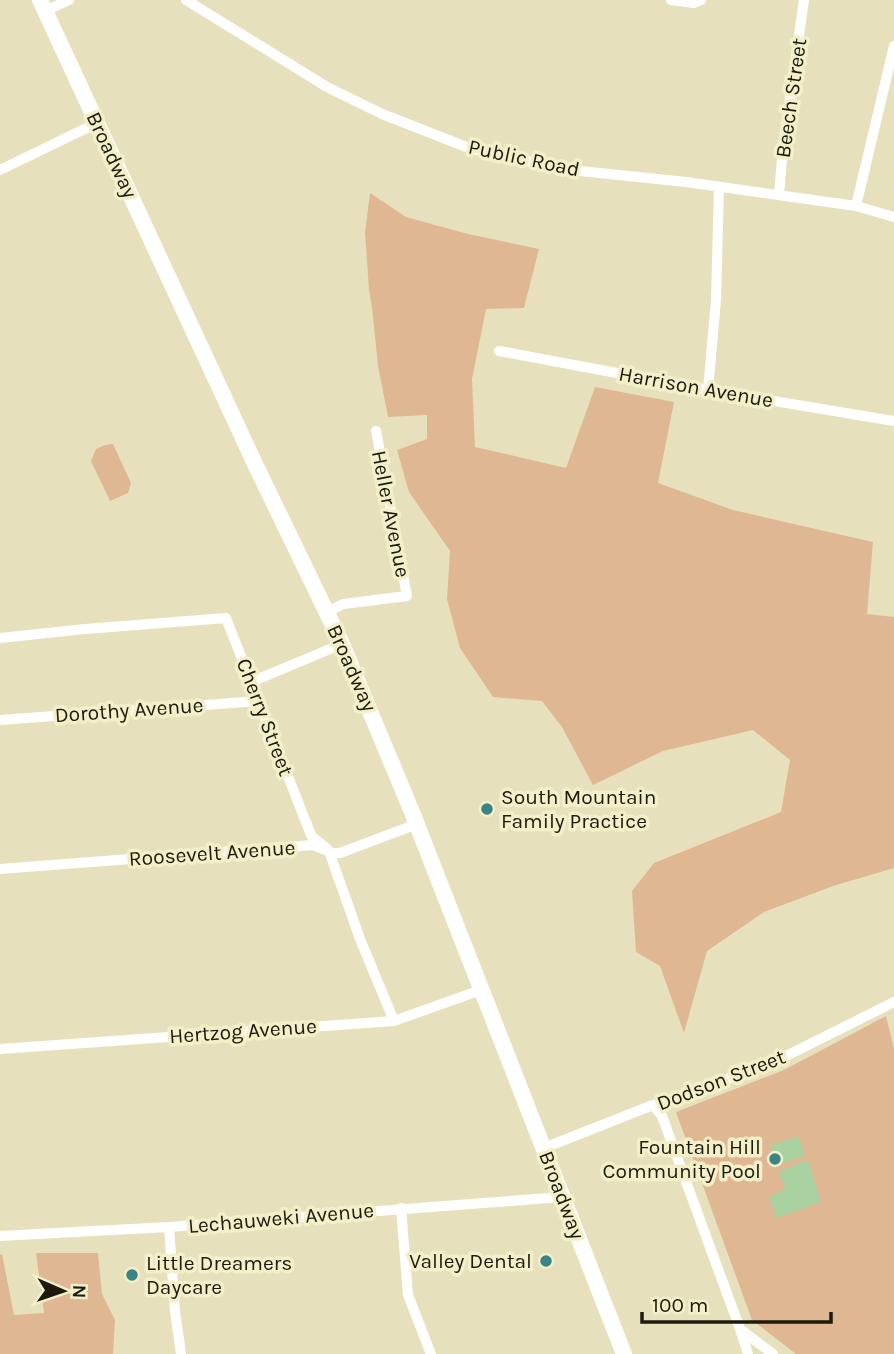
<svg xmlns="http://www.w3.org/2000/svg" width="894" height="1354" viewBox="0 0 894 1354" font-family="Karla,sans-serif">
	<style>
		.green { fill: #e0b793 }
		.water { fill: #aad1a0 }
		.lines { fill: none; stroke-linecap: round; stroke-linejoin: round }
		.street { stroke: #fff; stroke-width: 10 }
		.secondary { stroke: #fff; stroke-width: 16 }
		.poi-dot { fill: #3b8485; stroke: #f3efc9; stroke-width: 2.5 }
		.labels { text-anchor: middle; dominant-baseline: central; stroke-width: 7; stroke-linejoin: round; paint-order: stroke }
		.street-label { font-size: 21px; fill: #1c1a0c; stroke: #f3efc9 }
		.poi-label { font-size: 21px; fill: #1c1a0c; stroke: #f3efc9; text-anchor: start }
	</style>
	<rect width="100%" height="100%" fill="#e6e1bc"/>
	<!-- green -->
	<path class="green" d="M370 193 406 217 468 234 539 249 524 308 486 309 472 379 475 447 566 468 595 387 674 402 658 483 733 510 873 542 867 614 894 617V868L833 886 764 912 707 951 684 1033 660 966 636 952 632 891 654 863 781 812 790 760 753 730 663 751 593 785 562 727 542 701 493 697 460 648 447 599 450 551 409 492 397 450 427 439V415L388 417 378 366 372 307 369 290 365 233Z
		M113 444 131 483 128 493 110 501 91 461 96 449 105 445Z
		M886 1016 894 1049V1354H796L752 1320 676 1112 784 1070Z
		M36 1253H98L102 1294 115 1320 113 1354H0V1255L2 1254 14 1315 44 1313Z"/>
	<!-- water -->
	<path class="water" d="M798 1136 805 1156 776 1165 770 1145Z
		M808 1160 821 1202 776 1218 769 1197 785 1189 779 1171Z"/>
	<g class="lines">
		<!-- street -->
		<path class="street" d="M186 0 327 87 382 114 469 148 501 156 580 171 686 182 856 206 894 217
			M671 0 694 3 701 0
			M45 11 69 0
			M0 170 97 123
			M779 195 783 147 804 0
			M856 206 894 46
			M499 351 708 390 894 421
			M708 390 716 300 719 187
			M327 612 343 604 407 596 376 431
			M0 638 85 629 226 618 311 835C316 842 324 844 329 851L360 939 394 1021
			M251 682 342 644
			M0 720 258 701
			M0 869 313 845 333 853H340L417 824
			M0 1049 394 1021 481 990
			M653 1105 662 1116 740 1329 773 1354
			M544 1148 653 1105 736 1076 788 1055 894 1002
			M401 1208 408 1295 431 1354
			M169 1227 175 1311 181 1354
			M0 1236 169 1227 562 1197
			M740 1329 748 1354"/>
		<!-- secondary -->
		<path class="secondary" d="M40 0 255 464 342 644 412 812 624 1354"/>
	</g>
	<!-- markers -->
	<g class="poi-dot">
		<circle cx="487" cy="809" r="7"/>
		<circle cx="775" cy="1159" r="7"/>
		<circle cx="546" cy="1261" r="7"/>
		<circle cx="132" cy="1275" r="7"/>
	</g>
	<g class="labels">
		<!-- street labels -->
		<g class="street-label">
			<text transform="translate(791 98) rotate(-82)">Beech Street</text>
			<text transform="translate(112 155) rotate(65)">Broadway</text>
			<text transform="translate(524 158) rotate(12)">Public Road</text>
			<text transform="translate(696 387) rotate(10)">Harrison Avenue</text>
			<text transform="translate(391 514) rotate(79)">Heller Avenue</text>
			<text transform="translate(352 668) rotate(66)">Broadway</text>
			<text transform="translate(129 710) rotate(-4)">Dorothy Avenue</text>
			<text transform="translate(265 717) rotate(69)">Cherry Street</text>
			<text transform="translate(212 853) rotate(-4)">Roosevelt Avenue</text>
			<text transform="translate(243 1031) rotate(-4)">Hertzog Avenue</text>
			<text transform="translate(721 1080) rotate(-21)">Dodson Street</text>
			<text transform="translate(562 1195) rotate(69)">Broadway</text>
			<text transform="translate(281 1218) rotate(-5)">Lechauweki Avenue</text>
		</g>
		<!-- poi labels -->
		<g class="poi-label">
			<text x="501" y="797">South Mountain<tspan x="501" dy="24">Family Practice</tspan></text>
			<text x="761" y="1147" text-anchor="end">Fountain Hill<tspan x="761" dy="24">Community Pool</tspan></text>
			<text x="532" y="1261" text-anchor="end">Valley Dental</text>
			<text x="146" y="1263">Little Dreamers<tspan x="146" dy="24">Daycare</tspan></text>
		</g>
	</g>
	<!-- north arrow -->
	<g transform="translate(63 1291) rotate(92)" stroke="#f3efc9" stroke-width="5" paint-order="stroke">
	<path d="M0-5L12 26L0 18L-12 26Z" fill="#1c1a0c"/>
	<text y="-10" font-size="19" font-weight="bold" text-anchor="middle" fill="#1c1a0c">N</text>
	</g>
	<!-- scale -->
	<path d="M642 1312v10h189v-10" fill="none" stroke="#1c1a0c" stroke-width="3.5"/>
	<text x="652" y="1312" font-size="21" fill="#1c1a0c" stroke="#f3efc9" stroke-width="5" paint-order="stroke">100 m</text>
</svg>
